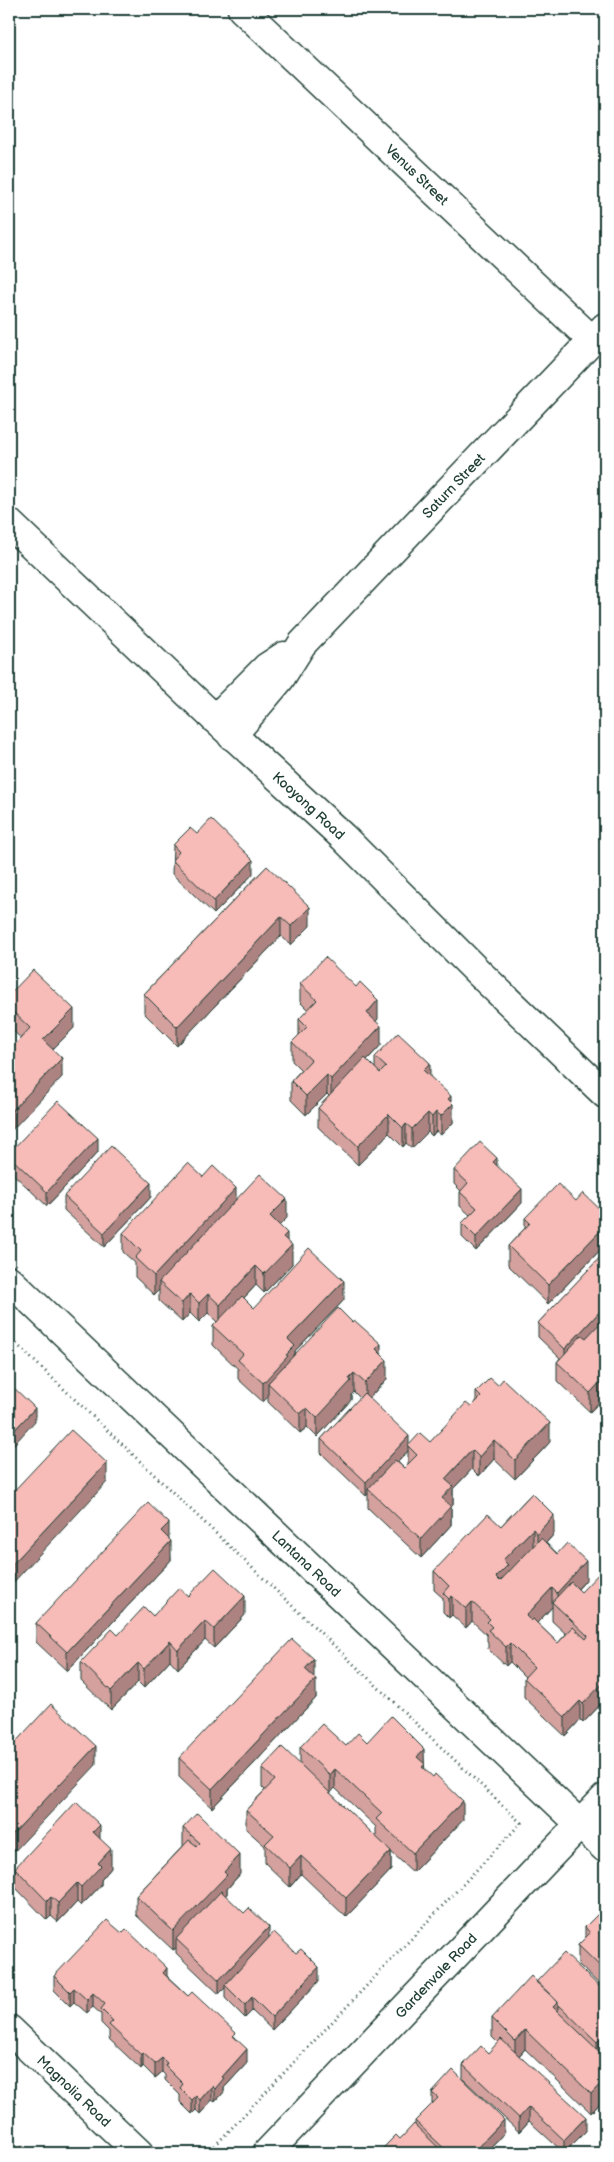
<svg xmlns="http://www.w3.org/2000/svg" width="614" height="2162" viewBox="0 0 614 2162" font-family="'Balsamiq Sans',sans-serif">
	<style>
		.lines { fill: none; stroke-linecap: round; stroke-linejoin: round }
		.minor-casing { stroke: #1f3d34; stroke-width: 31 }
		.path { stroke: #1f3d34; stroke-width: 3; stroke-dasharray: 1 4; stroke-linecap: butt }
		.minor { stroke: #fff; stroke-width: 28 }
		.wall { fill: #d4a19e; stroke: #1f3d34; fill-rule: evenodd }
		.shaded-wall { fill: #ad8381; stroke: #1f3d34 }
		.building { fill: #f7bbb8; stroke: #1f3d34 }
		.labels { text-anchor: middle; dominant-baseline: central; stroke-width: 4; stroke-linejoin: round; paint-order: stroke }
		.street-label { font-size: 14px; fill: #1f3d34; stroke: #fff }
	</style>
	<rect width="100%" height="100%" fill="#fff"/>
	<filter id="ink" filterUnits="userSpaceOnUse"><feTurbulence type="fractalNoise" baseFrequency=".02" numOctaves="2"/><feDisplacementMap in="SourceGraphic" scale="10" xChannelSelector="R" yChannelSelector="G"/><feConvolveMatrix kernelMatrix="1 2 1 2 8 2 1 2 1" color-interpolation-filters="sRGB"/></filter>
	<g filter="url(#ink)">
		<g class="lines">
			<defs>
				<g id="minor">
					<path id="s1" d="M242 9 592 340"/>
					<path id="s2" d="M9 523 215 719 343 837 478 972 605 1094"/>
					<path d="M215 719 267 667 284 656"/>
					<path id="s3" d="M232 736 280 679 302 644 605 327"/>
					<path id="s4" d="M9 1280 605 1848"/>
					<path id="s5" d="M9 2029 139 2153"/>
					<path id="s6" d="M267 2153 605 1798"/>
				</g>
			</defs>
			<!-- minor casing -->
			<use href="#minor" class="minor-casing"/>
			<!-- path -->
			<path class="path" d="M9 1337 521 1823 208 2153"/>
			<!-- minor -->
			<use href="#minor" class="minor"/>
		</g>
		<!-- wall -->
		<path class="wall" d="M197 834 253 874 214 914 172 874 173 845Z
			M267 866 310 926 291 945 281 936 177 1046 144 1013V994Z
			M300 984 378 1019 376 1021 381 1045 367 1060 375 1068V1057L430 1077 451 1102 453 1123 441 1135 436 1131 432 1136 428 1132 412 1148 406 1143 403 1147 389 1133 358 1165 318 1127V1108L329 1096 327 1094 306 1115 291 1100V1081L301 1070 292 1061V1042L299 1035V1019L308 1010 300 1002Z
			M9 995 74 1028 53 1049 62 1077 9 1027Z
			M98 1152 47 1206 9 1170V1153Z
			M497 1166 522 1203 476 1251 462 1237V1223L470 1215 460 1206V1192L461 1191 454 1184V1170Z
			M203 1177 236 1200 287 1218 279 1225 287 1241 292 1264 264 1293 256 1285 244 1298 254 1308 344 1300 295 1351V1354L381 1353 387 1379 369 1398 409 1445 430 1442 471 1407 476 1403V1392L550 1442 515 1479 494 1459 479 1476 472 1469 453 1489V1505L451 1507V1525L421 1558 368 1508V1494L366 1496 321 1453V1439L360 1398 354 1392 351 1395V1400L317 1437 307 1427 300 1433 268 1402V1397L263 1402 238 1379V1369L213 1345V1326L217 1322 208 1313 199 1322 190 1313 182 1322 159 1301V1290L154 1295 135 1277V1263L123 1252V1233ZM408 1451V1464L404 1468 398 1462Z
			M64 1196 151 1197 104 1247 64 1210Z
			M525 1218 605 1245 548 1304 508 1265V1246L525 1228Z
			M605 1245V1396L590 1412 557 1381V1362L560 1358 538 1337V1323L602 1256V1248Z
			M532 1493 554 1534 546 1543 586 1580 578 1589 603 1696V1702L583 1723 580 1720 565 1736 524 1697V1678L525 1677 510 1662 506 1666 488 1649V1642L487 1641V1635L472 1621 466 1628 452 1615 449 1618 443 1612V1598L434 1590V1571L501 1526ZM552 1607V1621L566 1634 558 1643 537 1623Z
			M169 1539 171 1560 67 1671 36 1642V1623Z
			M188 1596 245 1615 214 1648 205 1640 178 1669 170 1660 144 1688 138 1682 111 1710 81 1681V1662L118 1635Z
			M314 1677 316 1698 212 1808 179 1777V1758Z
			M367 1742 424 1764 425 1770 463 1820 413 1872 391 1852V1870L346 1917 301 1874 290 1887 265 1863V1846L246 1829V1810L265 1790 262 1787V1768L300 1765V1747L346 1746ZM335 1788 376 1827V1837L330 1793Z
			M183 1828 240 1874 227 1889V1894L225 1896 269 1938 319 1981 272 2030 252 2011 245 2018 225 1998V1988L219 1994 176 1953V1948L173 1950 136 1915V1896L183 1846Z
			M100 1839 111 1868 101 1880V1885L81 1906 77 1902 58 1922 51 1916 47 1920 15 1887V1868Z
			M605 1911V1990L578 1964V1945L585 1938V1927Z
			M54 1976H167L188 1996 236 2038 247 2063 224 2088V2092L215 2102 212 2100 200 2114 196 2110 192 2114 180 2102V2095L165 2080V2075L162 2072 155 2078 143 2066 141 2069 109 2039V2031L101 2023V2014L93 2007 87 2013 74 2002 70 2006 54 1990Z
			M536 1982 605 1992 600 2052 605 2057V2098L591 2113 525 2049 519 2056 586 2131 564 2153 529 2121 519 2132 463 2079V2065L488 2053 498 2043 492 2037V2018Z
			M432 2093 504 2133 485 2153H378L400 2139 415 2125V2121L432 2104Z"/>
		<!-- shaded-wall -->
		<path class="shaded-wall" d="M253 860V874L214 914V901Z
			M310 907V926L291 945V926Z
			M281 917V936L177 1046V1027Z
			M378 1000V1019L367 1032V1013Z
			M74 1009V1028L43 1059V1040Z
			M381 1026V1045L331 1098V1079Z
			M62 1058V1077L9 1133V1114Z
			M430 1063V1082L423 1070Z
			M327 1075V1094L306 1115V1096Z
			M451 1096V1106L453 1104V1123L441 1135V1116L448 1099Z
			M436 1112V1131L432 1136V1117Z
			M428 1113V1132L412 1148V1129Z
			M389 1114V1133L358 1165V1146Z
			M406 1124V1143L403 1147V1128Z
			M98 1138V1152L47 1206V1192Z
			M497 1158V1172L493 1162Z
			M151 1183V1197L104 1247V1233Z
			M236 1188V1207L159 1282V1290L154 1295V1276Z
			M522 1189V1203L476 1251V1237Z
			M287 1199V1218L270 1235V1216Z
			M605 1226V1245L548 1304V1285Z
			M287 1233V1249L292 1245V1264L264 1293V1274L283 1237Z
			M256 1266V1285L220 1324V1305Z
			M344 1281V1300L295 1351V1365L268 1383V1397L263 1402V1383L288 1339Z
			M190 1294V1313L182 1322V1303Z
			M208 1294V1313L199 1322V1303Z
			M605 1306V1320L565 1362V1349Z
			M381 1344V1363L376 1349Z
			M387 1360V1379L365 1402V1383Z
			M354 1373V1392L351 1395V1400L317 1437V1418Z
			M605 1377V1396L590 1412V1393Z
			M35 1408V1421L9 1450V1436Z
			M307 1408V1427L300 1433V1414Z
			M550 1423V1442L515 1479V1460Z
			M409 1436V1447L408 1446V1451L370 1491 368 1489V1494L366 1496V1482Z
			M494 1440V1459L479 1476V1457Z
			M472 1450V1469L453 1489V1505L451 1507V1525L421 1558V1539L442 1498 445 1479Z
			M107 1463V1482L9 1587V1568Z
			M554 1515V1534L537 1553V1534Z
			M169 1523V1542L161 1531Z
			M533 1529V1548L496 1596V1577L503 1560Z
			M171 1541V1560L67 1671V1652Z
			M586 1561V1580L559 1609 557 1607V1593Z
			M552 1588V1607L526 1635V1616Z
			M245 1596V1615L214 1648V1629Z
			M452 1596V1615L449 1618V1599Z
			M472 1602V1621L466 1628V1609Z
			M205 1621V1640L178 1669V1650Z
			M170 1641V1660L144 1688V1669Z
			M510 1643V1662L506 1666V1647Z
			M314 1659V1678L305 1669Z
			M138 1663V1682L111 1710V1691Z
			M605 1675V1694L603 1696V1702L583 1723V1704L600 1680Z
			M316 1679V1698L212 1808V1789Z
			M580 1701V1720L565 1736V1717Z
			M96 1746V1765L9 1857V1838Z
			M424 1749 425 1783 417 1757Z
			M335 1769V1788L330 1794V1775Z
			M463 1801V1820L413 1872V1853Z
			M100 1825V1844L93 1832Z
			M111 1849V1868L101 1880V1885L81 1906V1887L98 1863Z
			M391 1851V1870L346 1917V1898Z
			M240 1855V1874L227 1889V1894L180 1943 176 1939V1948L173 1950V1931L224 1872Z
			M301 1856V1874L290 1887V1868Z
			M77 1883V1902L58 1922V1903Z
			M51 1897V1916L47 1920V1901Z
			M269 1927V1941L225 1985V1988L219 1994V1980Z
			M319 1967V1981L272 2030V2017Z
			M167 1968V1982L163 1973Z
			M74 1988V2002L70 2006V1992Z
			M93 1993V2007L87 2013V2000Z
			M252 1997V2011L245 2018V2005Z
			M558 2002V2021L553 2007Z
			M525 2030V2049L515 2060V2041Z
			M605 2033V2047L597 2056V2042Z
			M247 2049V2063L224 2088V2092L215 2102V2089L222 2077Z
			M143 2053V2066L141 2069V2055Z
			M162 2058V2072L155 2078V2064Z
			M605 2079V2098L591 2113V2094Z
			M212 2086V2100L200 2114V2100Z
			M196 2096V2110L192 2114V2100Z
			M529 2107V2121L519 2132V2118Z
			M586 2117V2131L564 2153V2140Z
			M504 2120V2133L485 2153H472Z"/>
		<!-- building -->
		<path class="building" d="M211 819 253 860 214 901 172 860 179 852 173 845 190 828 197 834Z
			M267 866 310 907 291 926 281 917 177 1027 144 994Z
			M325 957 356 987 360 982 378 1000 367 1013 381 1026 331 1079 327 1075 306 1096 291 1081 311 1060 292 1042 307 1027 299 1019 317 1000 300 984Z
			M33 970 74 1009 43 1040 62 1058 9 1114V1051L30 1028 9 1008V995Z
			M398 1033 430 1063 423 1070 451 1096 448 1099 453 1104 441 1116 436 1112 432 1117 428 1113 412 1129 406 1124 403 1128 389 1114 358 1146 318 1108 365 1058 380 1073 386 1067 375 1057Z
			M58 1101 98 1138 47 1192 9 1156V1153Z
			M480 1142 497 1158 493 1162 522 1189 476 1237 462 1223 477 1208 460 1192 468 1183 454 1170Z
			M111 1146 151 1183 104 1233 64 1196Z
			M188 1163 203 1177 213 1166 236 1188 154 1276 135 1258 141 1251 123 1233Z
			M260 1174 287 1199 270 1216 287 1233 283 1237 292 1245 264 1274 256 1266 220 1305 208 1294 199 1303 190 1294 182 1303 159 1282Z
			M558 1184 576 1201 583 1193 605 1214V1226L548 1285 508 1246 530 1223 525 1218Z
			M605 1245V1252L602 1248Z
			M309 1248 344 1281 288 1339 295 1346 286 1355 288 1356 263 1383 238 1360 243 1354 213 1326 242 1296 254 1308Z
			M605 1252V1306L565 1349 538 1323Z
			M338 1308 352 1322 354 1320 381 1344 376 1349 387 1360 365 1383 354 1373 349 1378 351 1381 317 1418 307 1408 300 1414 268 1383Z
			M605 1318V1377L590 1393 557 1362 582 1335 586 1338Z
			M490 1378 498 1385 503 1379 550 1423 515 1460 494 1440 479 1457 472 1450 445 1479 453 1486 442 1498 451 1506 421 1539 368 1489 395 1460 404 1468 417 1455 408 1446 420 1433 430 1442 466 1403 471 1407 481 1397 476 1392Z
			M9 1383 35 1408 9 1436Z
			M364 1393 409 1436 366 1482 321 1439Z
			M71 1430 107 1463 9 1568V1496Z
			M532 1493 554 1515 537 1534 533 1529 503 1560 508 1565 496 1577 500 1581 541 1538 557 1554 567 1543 586 1561 557 1593 552 1588 526 1616 531 1621 533 1619 558 1643 573 1627 586 1639 588 1636 552 1602 571 1582 581 1592 605 1567V1675L600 1680 603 1683 583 1704 580 1701 565 1717 524 1678 534 1667 510 1643 506 1647 488 1630 492 1627 487 1622 490 1619 472 1602 466 1609 452 1596 449 1599 443 1593 449 1586 434 1571 488 1514 501 1526Z
			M148 1503 169 1523 161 1531 171 1541 67 1652 36 1623Z
			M215 1568 245 1596 214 1629 205 1621 178 1650 170 1641 144 1669 138 1663 111 1691 81 1662 112 1629 118 1635 144 1607 153 1616 179 1588 188 1596Z
			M292 1639 314 1659 305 1669 316 1679 212 1789 179 1758Z
			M51 1704 96 1746 9 1838V1749Z
			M391 1716 424 1749 417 1757 425 1764 422 1767 433 1777 435 1774 463 1801 413 1853 376 1819 382 1813 335 1769 330 1775 300 1747 322 1724 346 1746 358 1733 367 1742Z
			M282 1747 391 1851 346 1898 301 1856 290 1868 265 1844 274 1835 246 1810 275 1780 262 1768Z
			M76 1802 100 1825 93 1832 111 1849 98 1863 101 1866 81 1887 77 1883 58 1903 51 1897 47 1901 15 1868Z
			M197 1813 240 1855 224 1872 227 1875 173 1931 136 1896 189 1840 197 1846 200 1843 183 1828Z
			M221 1891 244 1913 249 1908 269 1927 219 1980 176 1939Z
			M603 1909 605 1911V1971L578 1945 590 1933 585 1927Z
			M107 1920 122 1933 126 1929 167 1968 163 1973 188 1996 192 1992 236 2033 233 2036 247 2049 222 2077 224 2078 215 2089 212 2086 200 2100 196 2096 192 2100 180 2088 183 2084 165 2066 167 2063 162 2058 155 2064 143 2053 141 2055 109 2025 113 2021 101 2009 105 2004 93 1993 87 2000 74 1988 70 1992 54 1976Z
			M274 1932 296 1953 301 1949 319 1967 272 2017 252 1997 245 2005 225 1985Z
			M564 1953 605 1992V2033L597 2042 558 2004V2002L536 1982Z
			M531 1976 558 2002 553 2007 605 2057V2079L591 2094 525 2030 515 2041 492 2018Z
			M501 2039 586 2117 564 2140 529 2107 519 2118 463 2065 481 2046 488 2053Z
			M453 2070 504 2120 472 2153H449L415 2121 438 2098 432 2093Z
			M414 2124 444 2153H378L396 2135 400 2139Z
			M23 2145 32 2153H16Z"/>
	</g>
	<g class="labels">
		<!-- street labels -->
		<g class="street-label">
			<text stroke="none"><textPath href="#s1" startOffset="241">Venus Street</textPath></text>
			<text stroke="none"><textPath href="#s3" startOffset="335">Saturn Street</textPath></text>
			<text stroke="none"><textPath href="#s2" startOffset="412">Kooyong Road</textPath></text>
			<text stroke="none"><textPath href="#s4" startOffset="411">Lantana Road</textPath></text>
			<text stroke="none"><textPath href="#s6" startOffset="245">Gardenvale Road</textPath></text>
			<text stroke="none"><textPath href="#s5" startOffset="90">Magnolia Road</textPath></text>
		</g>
	</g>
	<!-- margin -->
	<rect width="614" height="2162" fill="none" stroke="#fff" stroke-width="30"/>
	<rect x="15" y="15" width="584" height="2132" fill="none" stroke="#1f3d34" stroke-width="2" filter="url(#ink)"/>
</svg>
